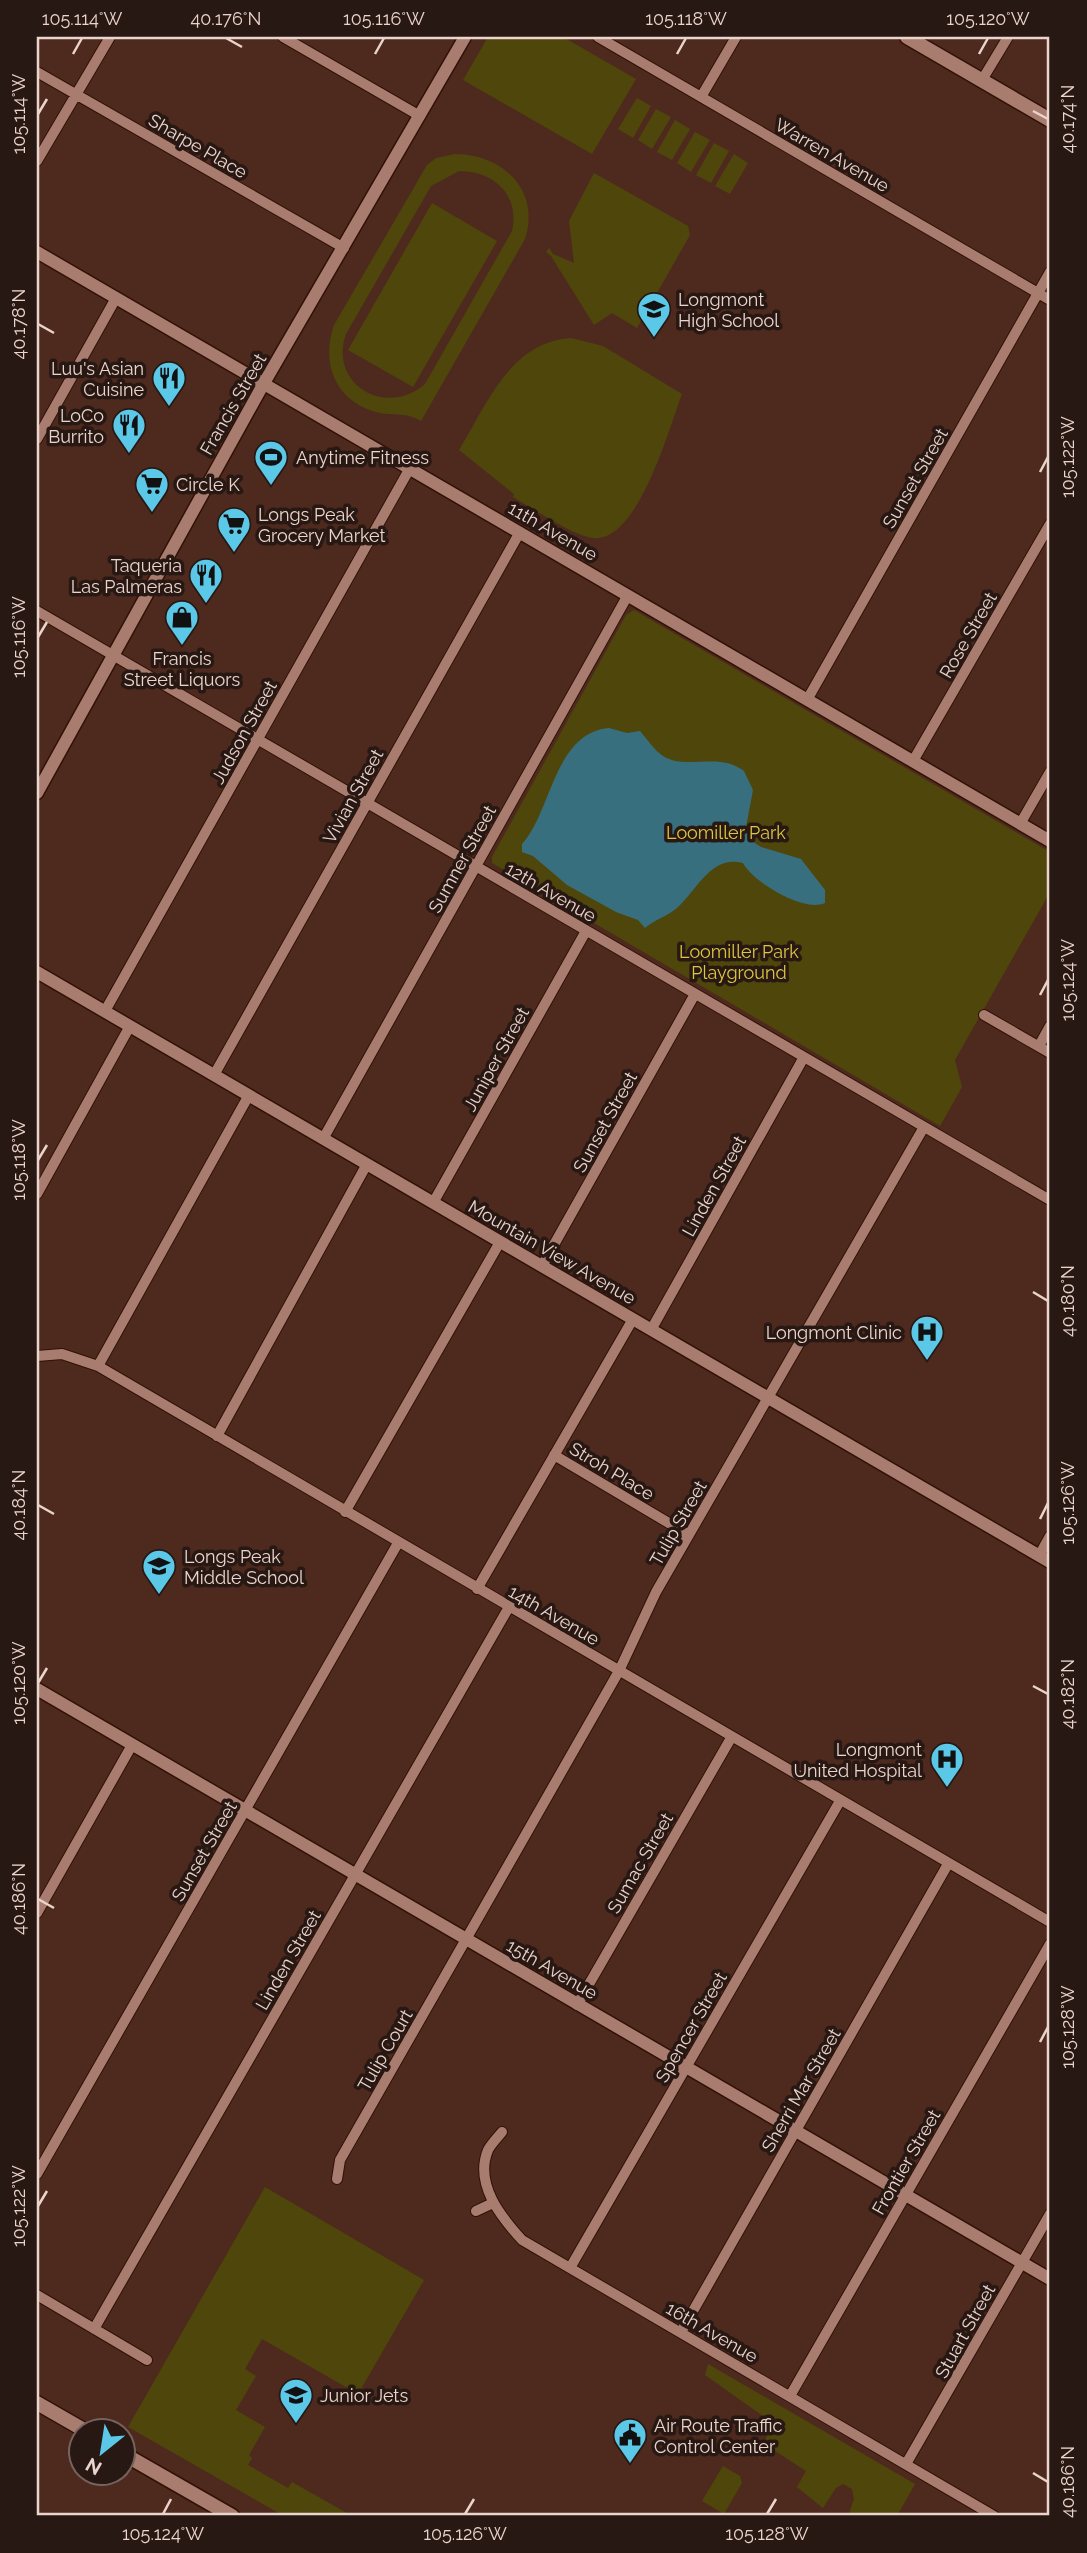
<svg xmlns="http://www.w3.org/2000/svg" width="1087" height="2553" viewBox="0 0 1087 2553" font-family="Raleway,sans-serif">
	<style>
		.green { fill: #4f460b; fill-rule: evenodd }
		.water { fill: #386f7f }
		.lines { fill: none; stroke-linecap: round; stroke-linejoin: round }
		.minor-casing { stroke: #321106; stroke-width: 12 }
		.tertiary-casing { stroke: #321106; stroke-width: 15 }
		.secondary-casing { stroke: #321106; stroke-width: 17 }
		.minor { stroke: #a87d6f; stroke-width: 10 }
		.tertiary { stroke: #a87d6f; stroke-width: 12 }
		.secondary { stroke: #a87d6f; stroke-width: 14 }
		.ticks { fill: none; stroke: #ebd4cc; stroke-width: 2.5 }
		.labels { text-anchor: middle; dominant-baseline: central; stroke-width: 7; stroke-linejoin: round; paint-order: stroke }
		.street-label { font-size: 18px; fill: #ebd4cc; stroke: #281813 }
		.poi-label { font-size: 18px; fill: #ebd4cc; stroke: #281813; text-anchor: start }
		.park-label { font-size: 18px; fill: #dcc63f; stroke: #281813 }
		.neatline { fill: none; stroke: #ebd4cc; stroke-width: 2.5 }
		.ticks-label { font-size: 18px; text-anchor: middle; fill: #ebd4cc }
	</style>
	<rect width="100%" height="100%" fill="#4e2a1e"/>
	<!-- green -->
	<path class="green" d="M488 37H563L636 79 592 154 463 80Z
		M637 98 651 106 633 138 618 129Z
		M656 109 671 117 652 149 638 140Z
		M675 120 690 129 672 160 657 152Z
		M695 132 710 140 691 172 677 163Z
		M714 143 729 151 711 183 696 175Z
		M455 154C502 154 541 190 525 239L421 421C407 412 395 416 380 413 337 404 320 365 334 325L427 165 436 158ZM459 171C494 171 520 195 512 231L425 384C386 418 328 384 346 334L431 186Z
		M734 154 748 163 730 194 715 186Z
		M594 173 688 226 690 235 637 328 612 313 594 325 551 256 546 252 549 248 553 254 574 263 569 221Z
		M432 203 497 241 413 387 348 350Z
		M571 338 603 346 682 394C669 428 638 543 593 538 571 535 531 507 513 497L514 494 459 450C487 404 510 342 571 338Z
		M634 610 1050 852V892L955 1060 962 1087 940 1126 492 863V857L626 615Z
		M265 2187 424 2280 358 2394 262 2339 245 2369 256 2376 236 2410 265 2427 249 2455 252 2458 248 2465 288 2488 292 2482 352 2516H284L128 2427Z
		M708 2364 915 2484 897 2516H848L854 2499 852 2489 843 2484 836 2488 823 2508 797 2487 806 2471 764 2444 770 2427 767 2419 705 2375Z
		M723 2466 740 2476 742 2483 724 2514 702 2501Z"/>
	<!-- water -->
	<path class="water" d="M609 728 627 733 640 731C647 739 654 750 663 756 687 771 717 751 744 771L753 790 746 827 750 840 761 847 801 859 825 890V903C804 913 753 882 743 863 711 855 698 889 678 907 669 916 655 919 645 928L638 920 616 912 567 885 533 856 522 852V844C552 811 554 733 609 728Z"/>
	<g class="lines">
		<defs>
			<path id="minor" d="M283 37 420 116
				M598 37 1050 300
				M37 72 344 248
				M982 80 1008 37
				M701 97 736 37
				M37 161 110 37
				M37 439 116 298
				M37 611 1050 1200
				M807 700 1050 272
				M913 761 1050 524
				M1020 824 1050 772
				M105 1011 410 468
				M984 1015 1050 1053
				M1039 1046 1050 1026
				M214 1075 520 532
				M323 1139 628 595
				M37 1194 130 1026
				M433 1203 586 931
				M542 1266 695 994
				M651 1330 804 1057
				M37 1356 62 1354 98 1366 1050 1922
				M98 1366 249 1095
				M217 1436 367 1164
				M554 1455 689 1535
				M345 1512 500 1242
				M1039 1556 1050 1536
				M477 1589 633 1319
				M37 1913 132 1745
				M577 2005 731 1738
				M502 2132C498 2137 491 2144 488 2150 474 2184 501 2217 522 2240L994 2516
				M37 2174 398 1543
				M337 2179 340 2160 619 1671 656 1592 924 1127
				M476 2211 493 2203
				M570 2268 840 1801
				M37 2295 147 2360
				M94 2329 509 1607
				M681 2332 948 1864
				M790 2396 1050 1944
				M906 2464 1050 2214"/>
			<path id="tertiary" d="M37 252 1050 841
				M37 793 264 383 465 37
				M37 972 1050 1562
				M37 1689 1050 2279"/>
			<path id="secondary" d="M907 37 1050 120
				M37 2403 84 2430
				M122 2453 232 2516"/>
		</defs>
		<!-- minor casing -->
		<use href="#minor" class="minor-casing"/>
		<!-- tertiary casing -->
		<use href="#tertiary" class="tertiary-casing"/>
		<!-- secondary casing -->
		<use href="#secondary" class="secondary-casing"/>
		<!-- minor -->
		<use href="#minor" class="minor"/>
		<!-- tertiary -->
		<use href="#tertiary" class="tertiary"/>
		<!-- secondary -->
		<use href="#secondary" class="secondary"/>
	</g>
	<!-- ticks -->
	<path class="ticks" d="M226 38 242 47M73 54 82 38M375 54 384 38M677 54 686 38M979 54 988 38M1033 111 1048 119M38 114 47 99M38 324 54 333M1040 472 1048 457M38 637 47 622M1040 995 1048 980M38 1160 47 1145M1033 1292 1048 1301M38 1505 54 1514M1040 1519 1048 1503M38 1683 47 1668M1033 1686 1048 1694M38 1899 54 1908M1040 2042 1048 2027M38 2206 47 2191M1033 2473 1048 2482M163 2514 171 2499M465 2514 474 2499M767 2514 776 2499"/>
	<!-- icons -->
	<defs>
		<symbol id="school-pin" viewBox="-11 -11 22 30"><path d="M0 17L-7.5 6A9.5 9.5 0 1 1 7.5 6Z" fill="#5bc8e7" stroke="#281813"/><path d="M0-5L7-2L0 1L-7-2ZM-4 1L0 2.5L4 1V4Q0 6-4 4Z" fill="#111"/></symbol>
		<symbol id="restaurant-pin" viewBox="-11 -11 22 30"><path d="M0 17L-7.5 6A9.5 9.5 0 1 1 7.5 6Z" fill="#5bc8e7" stroke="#281813"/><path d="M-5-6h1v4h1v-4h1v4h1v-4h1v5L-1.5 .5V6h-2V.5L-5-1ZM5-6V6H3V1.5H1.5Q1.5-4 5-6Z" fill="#111"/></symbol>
		<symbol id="stadium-pin" viewBox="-11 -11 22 30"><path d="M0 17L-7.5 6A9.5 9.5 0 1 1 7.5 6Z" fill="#5bc8e7" stroke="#281813"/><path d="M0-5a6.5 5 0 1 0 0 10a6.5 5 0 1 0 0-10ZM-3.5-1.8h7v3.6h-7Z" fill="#111"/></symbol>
		<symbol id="supermarket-pin" viewBox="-11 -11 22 30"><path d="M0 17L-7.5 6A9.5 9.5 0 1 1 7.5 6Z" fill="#5bc8e7" stroke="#281813"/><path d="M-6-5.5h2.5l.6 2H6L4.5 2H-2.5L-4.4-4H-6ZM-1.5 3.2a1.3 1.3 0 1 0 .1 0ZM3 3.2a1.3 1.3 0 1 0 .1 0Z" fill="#111"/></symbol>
		<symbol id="shop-pin" viewBox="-11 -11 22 30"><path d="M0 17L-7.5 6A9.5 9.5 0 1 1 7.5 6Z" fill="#5bc8e7" stroke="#281813"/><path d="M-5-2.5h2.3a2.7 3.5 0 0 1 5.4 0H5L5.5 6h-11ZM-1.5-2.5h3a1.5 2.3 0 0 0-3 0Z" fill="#111"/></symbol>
		<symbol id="hospital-pin" viewBox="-11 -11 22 30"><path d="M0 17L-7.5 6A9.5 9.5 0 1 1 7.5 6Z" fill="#5bc8e7" stroke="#281813"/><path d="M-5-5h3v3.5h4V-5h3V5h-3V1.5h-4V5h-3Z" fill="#111"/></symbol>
		<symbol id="civic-pin" viewBox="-11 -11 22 30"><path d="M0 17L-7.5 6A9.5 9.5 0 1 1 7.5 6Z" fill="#5bc8e7" stroke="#281813"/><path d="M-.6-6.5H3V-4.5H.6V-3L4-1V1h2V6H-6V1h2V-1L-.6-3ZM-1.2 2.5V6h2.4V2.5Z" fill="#111"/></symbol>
	</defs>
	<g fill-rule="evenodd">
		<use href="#school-pin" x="635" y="290" width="38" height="52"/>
		<use href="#restaurant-pin" x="150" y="359" width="38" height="52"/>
		<use href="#restaurant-pin" x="110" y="406" width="38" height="52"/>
		<use href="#stadium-pin" x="252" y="438" width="38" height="52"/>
		<use href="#supermarket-pin" x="133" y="465" width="38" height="52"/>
		<use href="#supermarket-pin" x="215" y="505" width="38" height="52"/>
		<use href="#restaurant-pin" x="187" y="556" width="38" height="52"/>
		<use href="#shop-pin" x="163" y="598" width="38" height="52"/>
		<use href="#hospital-pin" x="908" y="1313" width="38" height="52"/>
		<use href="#school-pin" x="140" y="1547" width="38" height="52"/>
		<use href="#hospital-pin" x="928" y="1740" width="38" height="52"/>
		<use href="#school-pin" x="277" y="2376" width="38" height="52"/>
		<use href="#civic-pin" x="611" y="2416" width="38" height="52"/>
	</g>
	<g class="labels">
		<!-- street labels -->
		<g class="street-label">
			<text transform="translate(198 146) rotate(30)">Sharpe Place</text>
			<text transform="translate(832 155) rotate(30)">Warren Avenue</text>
			<text transform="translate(233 404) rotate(-60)">Francis Street</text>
			<text transform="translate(915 478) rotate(-60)">Sunset Street</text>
			<text transform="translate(553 531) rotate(30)">11th Avenue</text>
			<text transform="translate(968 635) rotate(-60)">Rose Street</text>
			<text transform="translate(244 732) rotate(-61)">Judson Street</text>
			<text transform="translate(353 796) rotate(-61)">Vivian Street</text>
			<text transform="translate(462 859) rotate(-61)">Sumner Street</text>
			<text transform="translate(551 892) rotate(30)">12th Avenue</text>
			<text transform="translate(496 1059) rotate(-61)">Juniper Street</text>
			<text transform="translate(605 1122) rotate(-61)">Sunset Street</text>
			<text transform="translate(714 1186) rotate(-61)">Linden Street</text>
			<text transform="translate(552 1252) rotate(30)">Mountain View Avenue</text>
			<text transform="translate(612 1471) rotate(31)">Stroh Place</text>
			<text transform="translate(678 1523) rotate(-60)">Tulip Street</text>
			<text transform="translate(554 1615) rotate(30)">14th Avenue</text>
			<text transform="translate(204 1851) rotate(-60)">Sunset Street</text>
			<text transform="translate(640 1863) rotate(-60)">Sumac Street</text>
			<text transform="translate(288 1960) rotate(-60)">Linden Street</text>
			<text transform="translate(552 1969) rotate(30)">15th Avenue</text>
			<text transform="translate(691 2027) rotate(-60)">Spencer Street</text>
			<text transform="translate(385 2050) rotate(-60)">Tulip Court</text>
			<text transform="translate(801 2090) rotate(-60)">Sherri Mar Street</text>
			<text transform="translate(906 2162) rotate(-60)">Frontier Street</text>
			<text transform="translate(965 2331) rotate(-61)">Stuart Street</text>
			<text transform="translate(712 2332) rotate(30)">16th Avenue</text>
		</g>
		<!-- poi labels -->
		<g class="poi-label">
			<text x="678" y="299">Longmont<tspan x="678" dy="21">High School</tspan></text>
			<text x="144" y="368" text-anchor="end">Luu's Asian<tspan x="144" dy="21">Cuisine</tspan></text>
			<text x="104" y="415" text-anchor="end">LoCo<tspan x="104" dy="21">Burrito</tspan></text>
			<text x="296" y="457">Anytime Fitness</text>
			<text x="176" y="484">Circle K</text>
			<text x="258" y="514">Longs Peak<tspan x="258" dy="21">Grocery Market</tspan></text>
			<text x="182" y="565" text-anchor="end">Taqueria<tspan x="182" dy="21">Las Palmeras</tspan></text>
			<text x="182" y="658" text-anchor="middle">Francis<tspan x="182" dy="21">Street Liquors</tspan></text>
			<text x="902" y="1332" text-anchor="end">Longmont Clinic</text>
			<text x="184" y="1556">Longs Peak<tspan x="184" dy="21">Middle School</tspan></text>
			<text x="922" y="1749" text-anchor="end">Longmont<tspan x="922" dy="21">United Hospital</tspan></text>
			<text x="320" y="2395">Junior Jets</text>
			<text x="654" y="2425">Air Route Traffic<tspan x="654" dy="21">Control Center</tspan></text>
		</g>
		<!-- park labels -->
		<g class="park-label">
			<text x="726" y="832">Loomiller Park</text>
			<text x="739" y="951">Loomiller Park<tspan x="739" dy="21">Playground</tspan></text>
		</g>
	</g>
	<!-- border -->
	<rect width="1087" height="2553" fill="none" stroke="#281813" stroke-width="77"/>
	<!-- north arrow -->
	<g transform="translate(102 2452) rotate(210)"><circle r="33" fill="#281813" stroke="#76635d" stroke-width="2"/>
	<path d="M0-5L12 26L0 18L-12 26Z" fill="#5bc8e7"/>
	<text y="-10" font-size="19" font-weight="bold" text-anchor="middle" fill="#ebd4cc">N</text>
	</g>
	<rect x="38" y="38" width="1010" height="2476" class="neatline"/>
	<g class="ticks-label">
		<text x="82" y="25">105.114°W</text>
		<text x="226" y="25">40.176°N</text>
		<text x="384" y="25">105.116°W</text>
		<text x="686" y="25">105.118°W</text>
		<text x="988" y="25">105.120°W</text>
		<text transform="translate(19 114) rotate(-90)" y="6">105.114°W</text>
		<text transform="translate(1068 119) rotate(-90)" y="6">40.174°N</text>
		<text transform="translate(19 324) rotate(-90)" y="6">40.178°N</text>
		<text transform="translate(1068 457) rotate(-90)" y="6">105.122°W</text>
		<text transform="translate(19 637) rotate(-90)" y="6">105.116°W</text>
		<text transform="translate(1068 980) rotate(-90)" y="6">105.124°W</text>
		<text transform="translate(19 1160) rotate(-90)" y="6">105.118°W</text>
		<text transform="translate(1068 1301) rotate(-90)" y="6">40.180°N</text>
		<text transform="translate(1068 1503) rotate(-90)" y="6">105.126°W</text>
		<text transform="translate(19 1505) rotate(-90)" y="6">40.184°N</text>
		<text transform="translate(19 1683) rotate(-90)" y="6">105.120°W</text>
		<text transform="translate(1068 1694) rotate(-90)" y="6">40.182°N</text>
		<text transform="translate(19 1899) rotate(-90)" y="6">40.186°N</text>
		<text transform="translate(1068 2027) rotate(-90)" y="6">105.128°W</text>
		<text transform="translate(19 2206) rotate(-90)" y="6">105.122°W</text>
		<text transform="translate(1068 2482) rotate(-90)" y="6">40.186°N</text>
		<text x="163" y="2540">105.124°W</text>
		<text x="465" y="2540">105.126°W</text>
		<text x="767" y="2540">105.128°W</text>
	</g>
</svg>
